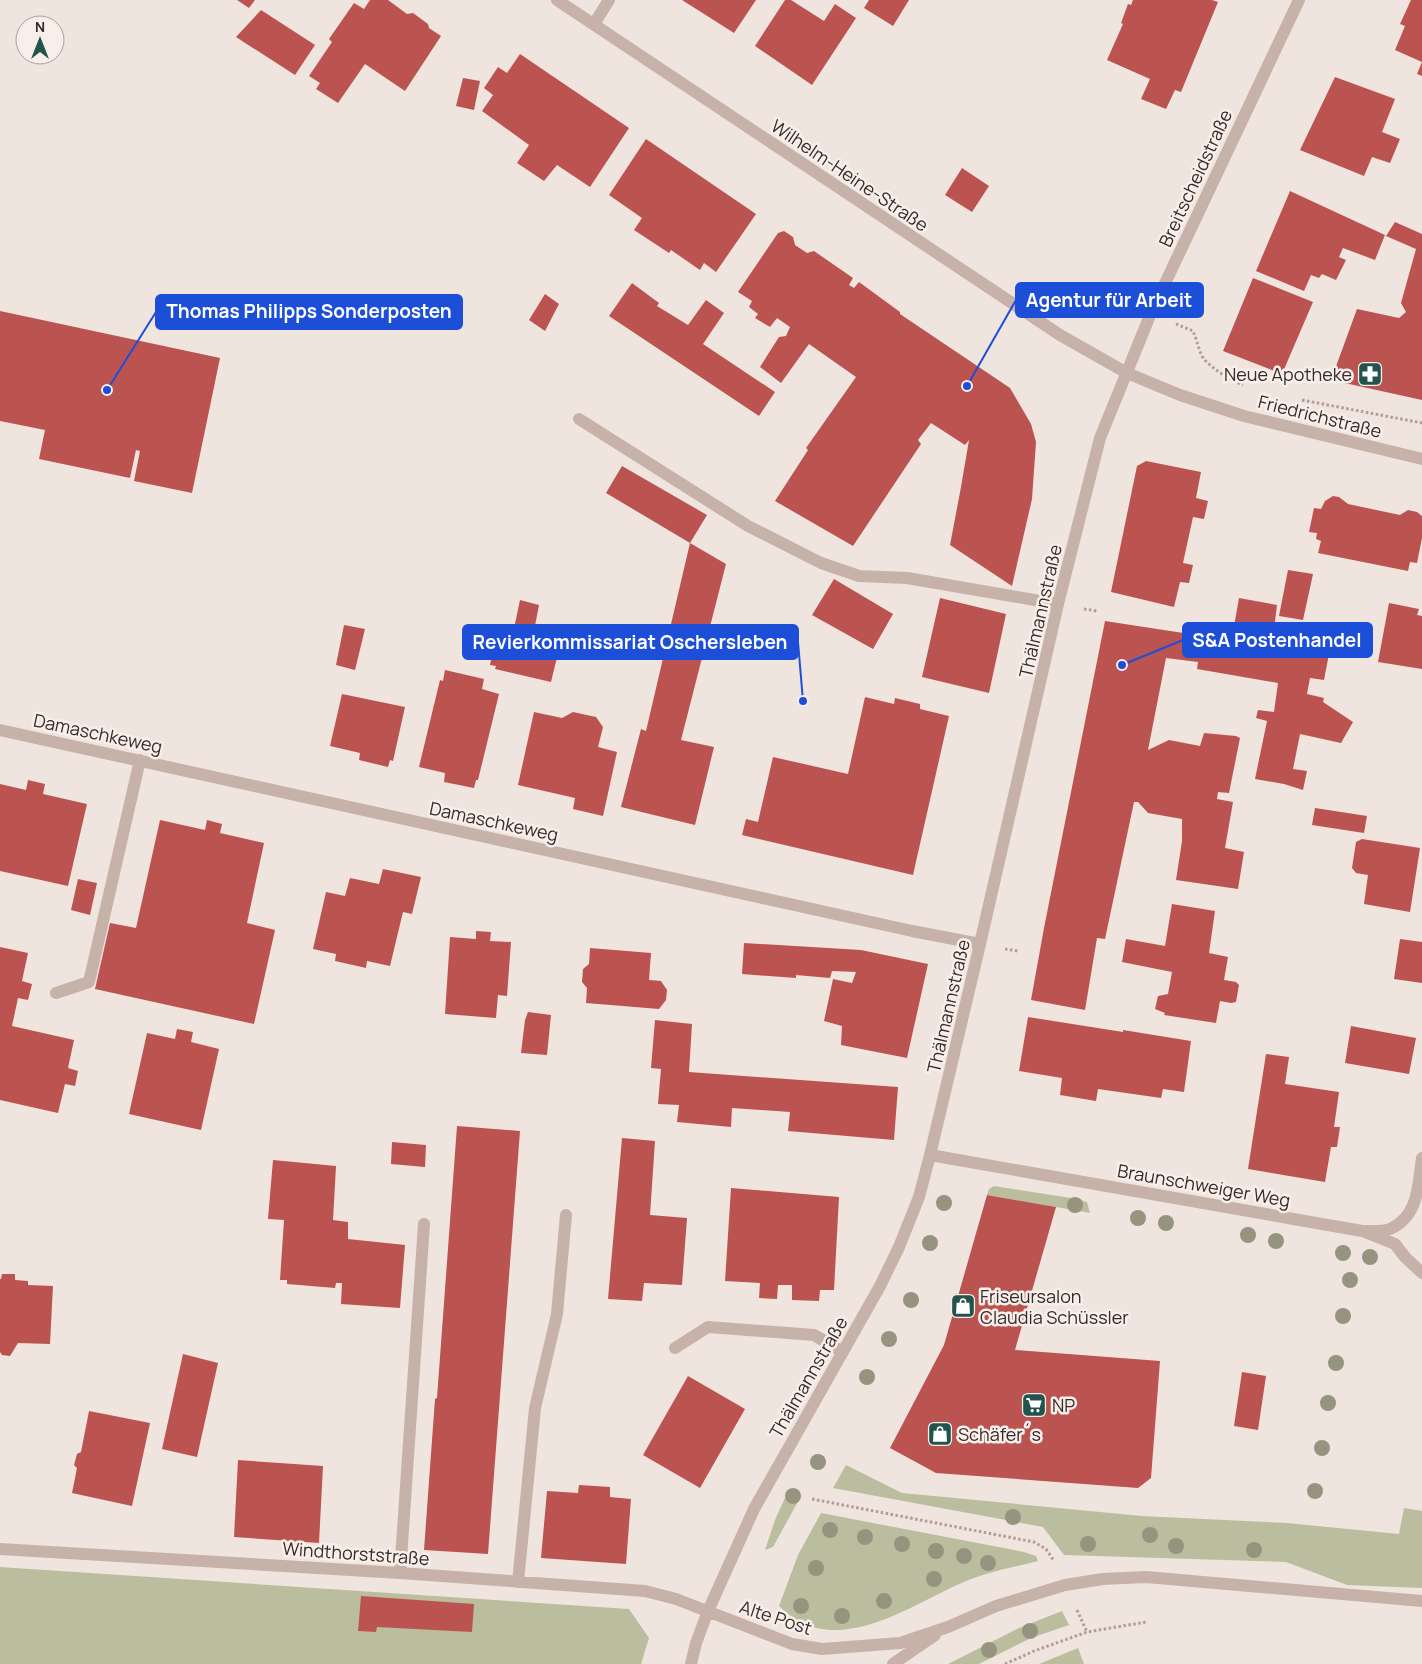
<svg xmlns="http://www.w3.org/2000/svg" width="1422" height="1664" viewBox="0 0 1422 1664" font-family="Manrope,sans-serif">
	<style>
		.green { fill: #babe9f }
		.building { fill: #bb5450 }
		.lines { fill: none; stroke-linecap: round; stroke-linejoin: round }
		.path { stroke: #b39c95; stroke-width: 3; stroke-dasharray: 2.5 2.5; stroke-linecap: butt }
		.minor { stroke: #c7b2aa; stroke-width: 12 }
		.tree { fill: #96947e }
		.labels { text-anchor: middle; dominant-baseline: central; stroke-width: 5; stroke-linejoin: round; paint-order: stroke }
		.street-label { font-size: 18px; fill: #362b29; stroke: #f8eeea }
		.poi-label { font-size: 18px; fill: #362b29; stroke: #f8eeea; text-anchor: start }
		.leader { fill: none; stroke: #1d4ed8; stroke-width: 2 }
		.callout-dot { fill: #1d4ed8; stroke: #f8eeea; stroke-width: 2 }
		.callout { fill: #1d4ed8; stroke: #1d4ed8; stroke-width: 2 }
		.callout-label { font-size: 19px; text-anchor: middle; font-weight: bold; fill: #fff }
	</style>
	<rect width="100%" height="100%" fill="#f0e4de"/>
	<!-- green -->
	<path class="green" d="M994 1186 1078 1199 1087 1202 1090 1213 987 1195 989 1189Z
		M846 1465 902 1493 1142 1516 1287 1523 1399 1534 1404 1508 1422 1511V1588L1347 1585 1286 1562 1064 1555 1043 1527 833 1488Z
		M789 1489 801 1496 773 1547 765 1550 775 1520Z
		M821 1513 1024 1552 1036 1556 1038 1561C1014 1567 987 1572 964 1582 916 1602 850 1651 797 1620 790 1616 784 1611 779 1606L798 1555Z
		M0 1567 629 1609 649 1638 641 1664H0Z
		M1062 1611 1069 1625 1031 1638 979 1664H948L1019 1628Z
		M1078 1648 1084 1664H1039Z"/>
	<!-- building -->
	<path class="building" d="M237 0H255L249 8Z
		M370 0H388L407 14 413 13 428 24 429 28 441 36 405 91 365 64 338 103 316 89 320 83 309 76 332 42 329 39 354 3 364 9Z
		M682 0H756L734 33Z
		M785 0H791L824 21 835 4 856 18 812 85 755 46Z
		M869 0H909L893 26 864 8Z
		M1133 0H1212L1218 2 1181 92 1175 90 1166 109 1141 99 1150 79 1107 60 1123 24 1121 23 1128 4 1131 5Z
		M1411 0H1422V76L1417 74 1422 62 1395 50 1405 26 1400 24Z
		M261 10 315 45 295 75 236 37Z
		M520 54 629 128 590 187 557 165 544 181 517 163 529 145 482 111 493 95 484 88 498 67 507 73Z
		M1335 77 1395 99 1382 132 1400 139 1390 163 1372 157 1364 176 1300 150Z
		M463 78 480 81 474 110 456 106Z
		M646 139 756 214 716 272 704 263 700 270 671 250 669 253 634 230 642 218 609 195Z
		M962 168 989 186 972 212 945 195Z
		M1290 191 1385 235 1375 260 1343 248 1339 257 1346 260 1336 280 1322 274 1319 278 1311 275 1304 291 1256 271Z
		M1395 222 1422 234V400L1331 380 1357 309 1399 318 1406 312 1401 303 1416 249 1386 236Z
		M784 231 793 237 795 245 807 253 814 251 853 278 849 285 854 288 859 282 900 312V314L1010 388 1031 424 1036 442 1032 499 1012 586 950 545 961 487 969 440 965 445 931 423 918 440 921 444 853 546 775 501 808 450 806 448 856 377 809 344 781 383 760 367 779 337 786 336 790 327 777 318 770 327 755 318 758 314 749 307 752 301 738 292 778 233Z
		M1253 278 1313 302 1282 374 1223 351Z
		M632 283 659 303 657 306 688 325 706 300 724 313 703 344 775 392 759 416 609 316Z
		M545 294 559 304 545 331 529 320Z
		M0 311 220 358 192 493 134 481 140 451 136 450 130 478 39 459 45 430 0 421Z
		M1146 461 1201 472 1196 498 1208 501 1204 519 1193 517 1183 563 1193 565 1189 583 1180 582 1174 607 1111 592 1137 466Z
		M622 466 707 515 690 543 606 493Z
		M1333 496 1339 497 1348 504 1400 515 1408 510 1417 512 1422 516V538L1417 563 1410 562 1408 571 1318 553 1321 541 1316 539 1317 533 1309 532 1314 508 1321 509 1325 501Z
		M690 543 726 564 681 740 714 747 695 825 621 807 641 729 646 731Z
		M1288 570 1313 574 1303 620 1279 616Z
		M834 579 893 614 873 649 812 615Z
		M940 598 1006 614 989 693 922 677Z
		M1239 598 1277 605 1272 645 1329 654 1324 680 1310 678 1307 694 1324 698 1323 702 1353 722 1341 743 1300 734 1293 769 1307 771 1303 790 1284 784 1255 779 1267 721 1256 718 1258 710 1274 712 1278 683 1197 669 1198 662 1166 658 1148 750 1169 740 1200 746 1204 733 1236 736 1240 738 1229 793 1218 792 1217 799 1233 802 1225 848 1244 852 1238 889 1176 880 1182 841V819L1148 813 1138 802H1134L1105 939 1097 938 1085 1010 1031 1000 1044 928 1105 621 1203 636V634L1232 638Z
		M520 600 539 605 534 631 549 634 547 646 559 649 551 682 495 669 496 666 490 665 496 634 512 638Z
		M1389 603 1419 609 1417 615 1422 616V669L1378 662Z
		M344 625 365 629 355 670 336 665Z
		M445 670 484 679 482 689 499 694 478 780H476L474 788 444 782 445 773 419 767 440 680 443 681Z
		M342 694 405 707 393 761 390 760 388 767 359 760 360 753 330 746Z
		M865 697 894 704 895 698 920 704V709L949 716 913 875 742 835 746 819 758 822 773 757 848 774Z
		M534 712 562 718 573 712 596 717 603 727 598 747 617 752 603 816 573 809 575 798 518 785Z
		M28 780 45 784 43 794 87 804 68 886 0 871V784L26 790Z
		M1315 808 1367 816 1364 833 1312 825Z
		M160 820 205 830 207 820 222 824 220 833 264 843 247 923 275 930 254 1024 95 989 110 923 136 928Z
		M1362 839 1420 848 1410 912 1364 904 1368 875 1356 873 1352 868 1356 842Z
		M383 869 421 877 412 914 403 912 390 966 367 961 366 968 335 961 336 954 313 949 326 892 345 896 350 878 379 884Z
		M78 879 97 883 90 915 71 910Z
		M1172 904 1215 911 1209 953 1228 957 1224 980 1236 982 1239 985 1236 1002 1231 1003 1220 1001 1216 1023 1164 1015 1165 1013 1155 1009 1158 996 1168 994 1172 972 1122 962 1126 939 1165 946Z
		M476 931 491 932 490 941 511 942 507 996 498 995 496 1018 445 1014 450 937 476 939Z
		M1400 939 1422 942V983L1394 979Z
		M744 943 861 950 928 964 907 1058 841 1045 842 1026 824 1021 833 979 852 983 856 972 832 971 830 978 796 975V978L742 974Z
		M0 947 28 953 22 981 32 984 28 1000 18 998 12 1026 74 1040 68 1068 78 1071 75 1086 65 1084 58 1113 0 1100Z
		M590 948 651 953 649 980 661 981 667 990 666 1000 659 1009 586 1003 587 988 582 982 583 969 589 964Z
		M528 1012 551 1015 547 1055 521 1053 525 1020Z
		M1028 1017 1123 1032V1030L1191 1041 1184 1092 1163 1089 1161 1098 1098 1089 1096 1101 1060 1095 1062 1078 1019 1071Z
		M655 1020 692 1024 689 1072 898 1087 894 1140 788 1131 790 1112 732 1108 731 1127 677 1122 679 1105 658 1104 661 1069 651 1068Z
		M1351 1026 1416 1038 1409 1074 1345 1063Z
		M177 1029 193 1032 191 1042 219 1049 201 1130 129 1114 147 1033 175 1039Z
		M1266 1054 1289 1057 1285 1084 1339 1092 1334 1127H1340L1337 1147H1331L1325 1182 1248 1169Z
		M457 1126 520 1131 488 1554 424 1550 435 1399 437 1398Z
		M622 1138 655 1141 650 1215 687 1218 682 1285 644 1283 642 1301 608 1299Z
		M392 1142 426 1145 425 1167 391 1164Z
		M273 1160 336 1166 333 1220 348 1222V1239L405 1245 400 1308 341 1304 342 1283H336L335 1288 287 1284V1280H280L284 1220 268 1219Z
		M731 1188 839 1197 834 1290H820L819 1301 792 1300V1285H778L777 1299 759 1298 760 1283 725 1281Z
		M987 1195 1056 1207 1015 1350 1160 1361 1151 1478 1138 1488 936 1473 890 1448 944 1345Z
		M2 1274H15V1280L28 1281V1285L53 1286 50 1344 18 1343 10 1356 2 1355 0 1352V1279H1Z
		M183 1354 218 1363 197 1457 162 1449Z
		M1242 1372 1266 1376 1258 1430 1234 1426Z
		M688 1376 745 1409 700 1488 643 1455Z
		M89 1411 150 1423 132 1506 72 1493 77 1468 74 1465 77 1454 81 1452Z
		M238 1460 323 1466 319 1543 234 1537Z
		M579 1485 610 1487V1497L631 1499 626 1564 541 1558 547 1491 578 1493Z
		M361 1596 474 1604 472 1632 377 1627 376 1632 358 1631Z"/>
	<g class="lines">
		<!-- path -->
		<path class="path" d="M1176 324 1193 331C1196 338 1198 346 1201 354 1206 366 1231 380 1243 385
			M1302 400 1422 423
			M1084 609 1097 611
			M1005 949 1018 951
			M812 1499 1034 1542 1046 1549 1054 1561
			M1077 1610 1087 1632
			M1005 1664 1034 1651 1087 1632 1146 1622"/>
		<!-- minor -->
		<path class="minor" d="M557 0 1060 335 1127 373 1180 395 1244 416 1422 459
			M594 24 609 0
			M579 419 748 526 821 563 859 576 907 578 1058 604
			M0 730 912 931 980 944
			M56 993 89 982 140 760
			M930 1155 1362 1231C1371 1231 1382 1232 1390 1229 1419 1216 1418 1185 1422 1158
			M1365 1232 1395 1244 1405 1257 1422 1273
			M675 1348 708 1327 814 1335 843 1352
			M0 1549 400 1573 645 1591 676 1599 792 1644 822 1649 900 1643 948 1627 996 1606 1065 1585 1103 1579 1146 1577 1422 1601
			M400 1573 424 1224
			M518 1582 535 1408 557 1314 566 1215
			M691 1664 696 1643 708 1611 754 1509 880 1286 899 1247 919 1197 930 1155 980 944 1058 604 1100 438 1151 313 1299 0
			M893 1664 935 1635"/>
	</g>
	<!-- trees -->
	<g class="tree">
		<circle cx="944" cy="1203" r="8"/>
		<circle cx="1075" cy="1205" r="8"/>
		<circle cx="1138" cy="1218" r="8"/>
		<circle cx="1166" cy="1223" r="8"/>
		<circle cx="1248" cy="1235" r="8"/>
		<circle cx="1276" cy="1241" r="8"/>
		<circle cx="930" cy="1243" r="8"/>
		<circle cx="1343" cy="1253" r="8"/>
		<circle cx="1370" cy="1257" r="8"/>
		<circle cx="1350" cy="1280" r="8"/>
		<circle cx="911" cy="1300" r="8"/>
		<circle cx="1343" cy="1316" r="8"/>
		<circle cx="889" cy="1339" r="8"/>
		<circle cx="1336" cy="1363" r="8"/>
		<circle cx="867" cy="1377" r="8"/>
		<circle cx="1328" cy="1403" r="8"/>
		<circle cx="1322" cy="1448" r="8"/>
		<circle cx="818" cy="1462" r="8"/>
		<circle cx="1315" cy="1491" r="8"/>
		<circle cx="793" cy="1496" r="8"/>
		<circle cx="1013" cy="1517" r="8"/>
		<circle cx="830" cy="1530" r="8"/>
		<circle cx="1150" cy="1535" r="8"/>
		<circle cx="865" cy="1537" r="8"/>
		<circle cx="902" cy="1544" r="8"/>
		<circle cx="1088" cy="1544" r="8"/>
		<circle cx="1176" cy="1546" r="8"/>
		<circle cx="1254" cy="1550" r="8"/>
		<circle cx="936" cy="1551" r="8"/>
		<circle cx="964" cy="1556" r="8"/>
		<circle cx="988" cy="1563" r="8"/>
		<circle cx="816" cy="1568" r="8"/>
		<circle cx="934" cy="1579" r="8"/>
		<circle cx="884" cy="1601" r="8"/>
		<circle cx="801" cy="1606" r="8"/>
		<circle cx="842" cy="1616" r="8"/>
		<circle cx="1030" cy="1631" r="8"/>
		<circle cx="989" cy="1650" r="8"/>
	</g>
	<!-- icons -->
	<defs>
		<symbol id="pharmacy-square" viewBox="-11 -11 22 22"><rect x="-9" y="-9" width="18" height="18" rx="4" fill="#22544d" stroke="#f8eeea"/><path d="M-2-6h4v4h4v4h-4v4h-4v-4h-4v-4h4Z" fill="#fff"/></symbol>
		<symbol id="shop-square" viewBox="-11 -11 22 22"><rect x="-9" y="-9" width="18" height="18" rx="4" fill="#22544d" stroke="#f8eeea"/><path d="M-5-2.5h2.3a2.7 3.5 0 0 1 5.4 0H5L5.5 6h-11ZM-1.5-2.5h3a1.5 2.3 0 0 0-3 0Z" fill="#fff"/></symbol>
		<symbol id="supermarket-square" viewBox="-11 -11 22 22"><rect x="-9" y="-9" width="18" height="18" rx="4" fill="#22544d" stroke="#f8eeea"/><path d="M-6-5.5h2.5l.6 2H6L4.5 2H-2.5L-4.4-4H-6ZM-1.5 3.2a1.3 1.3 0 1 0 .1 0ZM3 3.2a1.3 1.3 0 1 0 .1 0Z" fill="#fff"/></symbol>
	</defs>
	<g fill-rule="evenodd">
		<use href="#pharmacy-square" x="1356" y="360" width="28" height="28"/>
		<use href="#shop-square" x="949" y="1292" width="28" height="28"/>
		<use href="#supermarket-square" x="1020" y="1391" width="28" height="28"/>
		<use href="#shop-square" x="926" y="1420" width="28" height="28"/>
	</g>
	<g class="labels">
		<!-- street labels -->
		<g class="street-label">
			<text transform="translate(850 175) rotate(34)">Wilhelm-Heine-Straße</text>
			<text transform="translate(1195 178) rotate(-65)">Breitscheidstraße</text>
			<text transform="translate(1320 416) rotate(14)">Friedrichstraße</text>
			<text transform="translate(1040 611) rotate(-77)">Thälmannstraße</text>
			<text transform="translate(98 733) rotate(12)">Damaschkeweg</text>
			<text transform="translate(494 821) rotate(12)">Damaschkeweg</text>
			<text transform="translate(948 1006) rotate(-77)">Thälmannstraße</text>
			<text transform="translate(1204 1185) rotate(10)">Braunschweiger Weg</text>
			<text transform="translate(808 1377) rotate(-60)">Thälmannstraße</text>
			<text transform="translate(356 1553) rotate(4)">Windthorststraße</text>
			<text transform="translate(776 1617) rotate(18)">Alte Post</text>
		</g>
		<!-- poi labels -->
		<g class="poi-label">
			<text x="1352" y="374" text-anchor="end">Neue Apotheke</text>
			<text x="980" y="1296">Friseursalon<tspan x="980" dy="21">Claudia Schüssler</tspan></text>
			<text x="1052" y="1405">NP</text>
			<text x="958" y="1434">Schäfer´s</text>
		</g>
	</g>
	<!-- callouts -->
	<path class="leader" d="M967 386L1016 300M107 390L156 312M1122 665L1183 640M803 701L798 642"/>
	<g class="callout-dot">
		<circle cx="967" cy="386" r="5"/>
		<circle cx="107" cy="390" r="5"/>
		<circle cx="1122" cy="665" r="5"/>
		<circle cx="803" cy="701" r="5"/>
	</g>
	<g class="callout">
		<rect x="1016" y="283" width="187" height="34" rx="5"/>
		<rect x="156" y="295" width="306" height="34" rx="5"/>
		<rect x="1183" y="623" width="189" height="34" rx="5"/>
		<rect x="463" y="625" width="335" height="34" rx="5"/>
	</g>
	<g class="callout-label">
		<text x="1109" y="307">Agentur für Arbeit</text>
		<text x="309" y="318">Thomas Philipps Sonderposten</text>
		<text x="1277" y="647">S&amp;A Postenhandel</text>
		<text x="630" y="649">Revierkommissariat Oschersleben</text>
	</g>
	<!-- north arrow -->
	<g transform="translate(40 40)"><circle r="24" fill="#f8eeea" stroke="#aaa09d"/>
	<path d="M0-4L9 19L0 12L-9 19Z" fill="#22544d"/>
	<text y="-8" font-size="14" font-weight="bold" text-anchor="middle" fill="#362b29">N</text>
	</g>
</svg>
